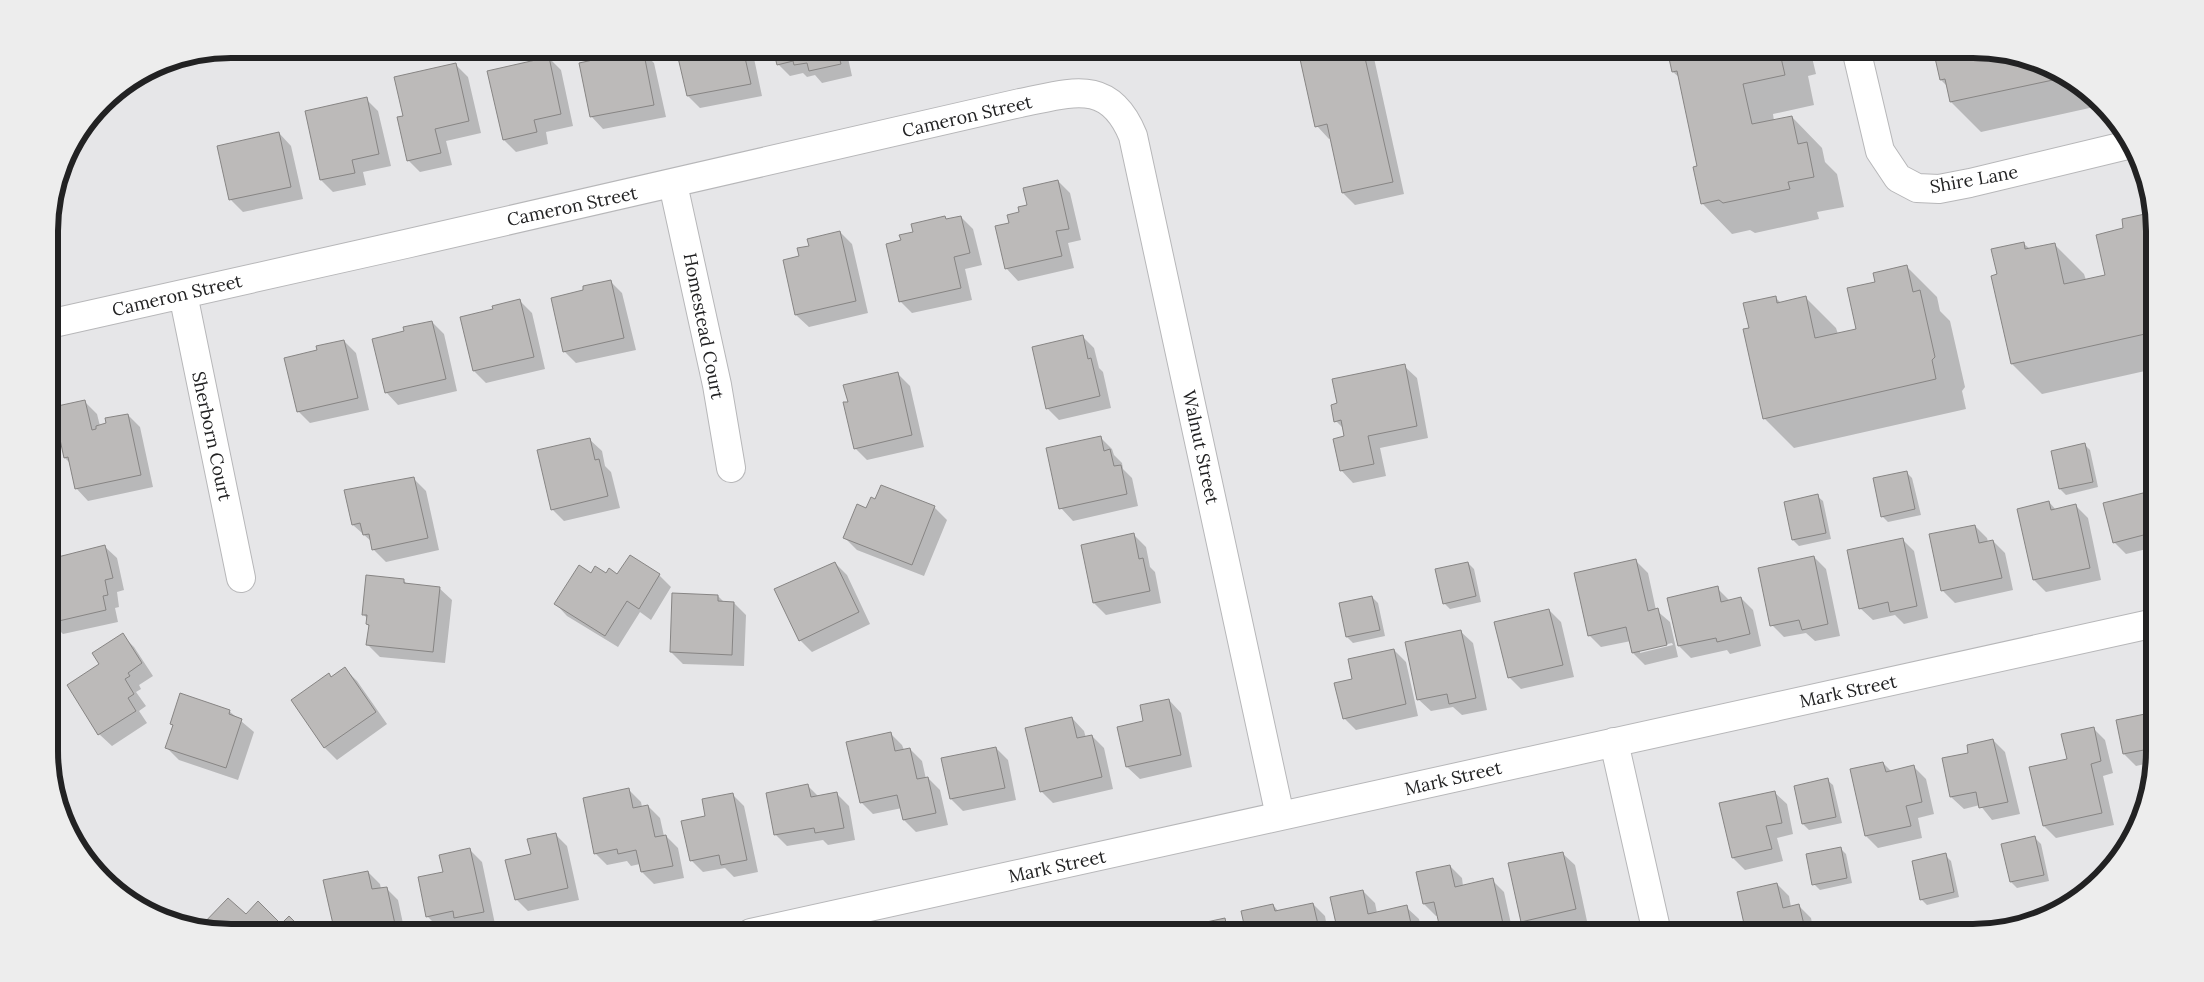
<svg xmlns="http://www.w3.org/2000/svg" width="2204" height="982" viewBox="0 0 2204 982" font-family="Lora,serif">
	<style>
		.shadow { fill: #0003; fill-rule: evenodd }
		.building { fill: #bcbab9; stroke: #878584 }
		.lines { fill: none; stroke-linecap: round; stroke-linejoin: round }
		.minor-casing { stroke: #b7b7b9; stroke-width: 30 }
		.minor { stroke: #fff; stroke-width: 28 }
		.labels { text-anchor: middle; dominant-baseline: central; stroke-width: 4; stroke-linejoin: round; paint-order: stroke }
		.street-label { font-size: 18px; fill: #222223; stroke: #fff }
		.rim { fill: none; stroke: #222223; stroke-width: 6 }
	</style>
	<rect width="100%" height="100%" fill="#e6e6e8"/>
	<!-- shadow -->
	<path class="shadow" d="M678 49H752L762 96 700 108 688 96Z
		M775 49H846L852 76 822 83 815 75 807 77 803 73 790 76 778 64Z
		M866 49H926L875 58Z
		M1307 49H1372L1404 194 1355 205 1343 193 1331 138 1329 139 1317 126 1300 50Z
		M1668 49H1810L1816 74 1808 76 1814 105 1773 114 1774 121 1792 117 1822 148 1825 162 1837 174 1844 207 1817 212 1819 219 1755 233 1750 230 1732 234 1702 203 1698 167 1680 78 1673 72Z
		M1934 49H1973L2043 63 2084 87 2103 105 1981 132 1951 102 1947 86 1941 80Z
		M642 51 654 63 666 117 603 129 591 116Z
		M549 58 561 70 573 126 546 132 548 144 516 152 504 140Z
		M455 64 468 77 481 133 446 141 452 165 420 172 408 160 404 117Z
		M366 99 378 111 391 166 363 172 366 185 333 192 321 180Z
		M279 133 291 146 303 199 243 212 231 200 219 147Z
		M1058 181 1070 193 1081 240 1068 243 1074 268 1018 281 1006 268 1010 224Z
		M2154 213V369L2042 394 2012 364 1992 276 1998 275 2023 243 2030 249 2054 244 2084 274 2086 280 2106 276 2125 229Z
		M961 217 973 229 982 265 965 269 972 300 912 313 900 301 902 241 914 233 945 218 947 220Z
		M840 232 852 244 868 313 809 327 796 315 800 257Z
		M1907 267 1937 297 1940 311 1950 321 1965 387 1962 391 1966 409 1794 448 1764 418 1750 329 1775 297 1781 303 1806 298 1836 328 1838 334 1858 329 1877 283Z
		M610 281 622 293 636 350 576 363 564 351 585 291Z
		M520 301 532 313 545 369 486 383 474 371 494 310Z
		M432 322 444 334 457 391 398 405 386 392 406 332Z
		M1082 336 1094 348 1099 368 1103 372 1111 408 1059 420 1047 408Z
		M344 341 356 353 369 410 310 423 298 411 318 351Z
		M1404 366 1417 378 1428 438 1380 448 1386 476 1353 483 1341 470 1346 437 1345 430 1336 421Z
		M898 374 910 386 924 447 867 460 855 448 849 403Z
		M85 402 97 414 100 426 128 415 140 427 153 487 88 501 76 488 70 463 65 458Z
		M1100 437 1112 449 1114 455 1122 463 1123 469 1132 478 1138 506 1073 521 1061 508Z
		M589 439 602 451 605 466 611 472 620 508 564 521 552 509Z
		M2084 444 2090 450 2098 487 2066 495 2060 489Z
		M50 469 56 499 50 501Z
		M1906 472 1912 478 1921 515 1888 522 1882 516Z
		M414 479 426 491 439 550 386 562 374 550 372 542 353 525Z
		M2146 493 2155 501V547L2126 554 2114 542Z
		M1817 496 1823 501 1831 539 1799 546 1793 540Z
		M876 500 934 507 947 520 924 576 857 550 845 538Z
		M2049 502 2056 510 2076 506 2088 518 2101 580 2046 592 2034 580Z
		M1975 526 1987 538 1988 542 1993 541 2005 553 2013 590 1955 603 1943 591 1931 535Z
		M1134 535 1146 547 1150 567 1155 572 1161 603 1106 615 1094 603Z
		M1902 539 1914 551 1928 618 1904 624 1895 615 1873 620 1860 608Z
		M104 546 117 558 124 590 117 592 119 607 115 608 118 622 63 634 51 622 50 617V560Z
		M630 556 659 575 671 587 651 620 640 612 618 647 567 616 555 603 592 575 618 576Z
		M1814 557 1826 569 1840 636 1815 641 1806 633 1784 637 1772 625Z
		M1636 561 1648 573 1656 610 1670 622 1678 657 1645 665 1633 653 1631 641 1601 647 1589 635ZM1672 643 1673 645 1640 653V650Z
		M835 563 847 575 870 624 812 652 800 640Z
		M1468 563 1474 569 1481 602 1450 609 1444 603Z
		M404 581 408 585 439 588 452 600 445 663 380 657 368 645 370 627 367 624 368 619 363 614Z
		M1717 588 1730 601 1741 598 1753 610 1761 646 1730 654 1727 650 1691 658 1679 646Z
		M718 596 724 602 734 603 746 615 744 666 683 664 671 652Z
		M1372 597 1378 603 1385 636 1353 643 1347 637Z
		M1549 610 1561 622 1574 677 1521 689 1509 677Z
		M1460 631 1473 643 1487 710 1462 715 1453 707 1431 711 1418 699Z
		M122 635 134 647 153 676 139 685 141 689 136 692 146 706 139 711 147 723 112 746 99 734 100 664Z
		M1394 650 1406 662 1418 716 1356 730 1344 718 1354 680Z
		M345 669 357 681 387 724 337 760 325 748 292 700Z
		M1169 700 1181 713 1192 767 1140 779 1127 767 1144 722Z
		M229 711 254 732 238 780 179 760 167 748 174 726 171 724Z
		M2145 715 2151 722 2155 721V751L2152 767 2149 763 2136 766 2124 754Z
		M1072 718 1084 731 1086 738 1092 736 1104 748 1113 789 1053 803 1041 791Z
		M2093 728 2105 740 2113 773 2103 776 2114 825 2056 838 2044 826 2068 760Z
		M890 733 902 745 904 750 910 749 922 761 926 779 928 778 940 790 948 825 916 832 904 820 902 808 873 814 861 802Z
		M1993 740 2005 752 2020 814 1992 820 1980 805 1964 809 1951 797 1970 754Z
		M996 748 1008 760 1016 800 963 811 951 799Z
		M1883 763 1892 772 1914 767 1926 779 1934 814 1918 818 1922 838 1878 848 1866 836 1851 770Z
		M1827 780 1833 785 1842 823 1809 830 1803 824 1795 787Z
		M808 786 819 797 836 793 849 806 855 840 828 845 823 840 787 846 775 834Z
		M629 790 641 802 642 807 648 806 660 818 664 836H666L678 848 684 878 654 884 642 872 640 864 631 866 627 861 607 865 595 853Z
		M1774 792 1787 804 1793 834 1777 838 1783 861 1745 870 1733 858Z
		M732 794 744 806 758 872 734 877 725 868 703 872 691 860 707 817Z
		M555 834 567 846 579 900 528 911 516 899 532 855Z
		M2035 838 2041 844 2049 881 2017 888 2011 882Z
		M1840 848 1846 854 1852 883 1820 890 1814 884Z
		M470 850 482 862 495 924 468 930 462 923 439 928 427 916 444 873Z
		M1562 853 1575 865 1587 921 1534 933 1522 921Z
		M1945 855 1951 861 1959 897 1927 905 1921 899Z
		M1450 866 1462 878 1463 886 1492 880 1504 892 1513 933H1443L1439 915 1436 916 1424 904Z
		M368 872 380 884 381 889 386 888 398 900 405 933H336L325 881Z
		M1777 884 1789 896 1791 907 1799 906 1811 918 1814 933H1748Z
		M1363 891 1375 903 1377 913 1406 907 1419 919 1422 933H1343L1338 928 1332 898Z
		M228 899 246 916 281 925 289 918 304 933H231L201 927Z
		M1313 904 1325 916 1328 933H1248L1243 912 1273 905 1279 912Z
		M1224 919 1237 933H1166V932Z"/>
	<!-- building -->
	<path class="building" d="M643 49 654 105 590 117 579 63Z
		M676 49H743L751 84 687 96Z
		M773 49H837L841 64 809 71 807 63 794 65 793 61 777 65Z
		M1363 49 1393 182 1342 193 1327 124 1315 127 1298 50Z
		M1667 49H1779L1785 75 1743 84 1752 124 1792 116 1798 144 1807 142 1814 177 1788 182 1790 189 1723 203 1719 200 1701 204 1693 167 1697 166 1677 71 1672 72Z
		M1933 49H1973L2043 63 2067 77 1950 102 1945 79 1940 80Z
		M549 57 561 114 534 120 537 132 503 140 487 71Z
		M456 63 469 121 435 129 441 153 407 161 397 117 403 116 394 77Z
		M367 97 379 154 352 160 355 173 320 180 305 111Z
		M279 132 291 187 229 200 217 146Z
		M1058 180 1069 229 1056 231 1062 256 1005 269 995 226 1009 223 1007 215 1019 212 1018 207 1027 205 1023 188Z
		M2154 212V332L2011 364 1991 276 1997 274 1991 249 2024 242 2025 249 2055 243 2064 284 2105 275 2096 235 2123 228 2122 219Z
		M945 216 946 219 961 216 970 253 954 257 961 288 899 302 886 244 901 240 899 235 913 232 911 224Z
		M840 231 856 301 795 315 783 260 799 256 797 248 809 246 807 239Z
		M1907 265 1913 292 1920 290 1935 357 1932 360 1936 379 1763 419 1743 329 1749 328 1743 303 1776 296 1777 303 1806 296 1815 338 1856 329 1847 288 1875 282 1873 273Z
		M611 280 624 338 563 352 551 298 583 290V286Z
		M520 299 534 357 473 371 460 317 493 309 492 306Z
		M432 321 446 379 385 393 372 339 404 331 403 327Z
		M1083 335 1088 359 1091 358 1100 396 1046 409 1032 347Z
		M344 340 358 398 297 412 284 358 317 350 316 346Z
		M1405 364 1417 426 1368 436 1374 464 1340 471 1333 439 1344 436 1341 420 1334 422 1331 405 1337 403 1332 379Z
		M898 372 912 435 854 449 843 402H848L843 385Z
		M85 400 92 430 96 429V426L106 423 105 418 128 414 141 475 75 489 68 457 64 458 53 407Z
		M1101 436 1104 451 1110 449 1114 466 1121 465 1127 494 1059 509 1046 448Z
		M590 438 595 460 599 459 608 496 551 510 537 450Z
		M2085 443 2093 482 2059 489 2051 451Z
		M1907 471 1915 509 1881 517 1873 478Z
		M414 477 428 538 372 550 369 534 363 535 360 523 352 525 344 490Z
		M881 485 935 506 912 565 843 538 857 504 866 508 871 497 875 499Z
		M2147 492 2150 504 2155 503V532L2113 543 2103 503Z
		M1818 494 1826 533 1792 540 1784 502Z
		M2049 501 2051 510 2076 504 2090 568 2033 580 2017 509Z
		M1975 525 1979 543 1993 540 2002 578 1941 591 1929 534Z
		M1134 533 1139 559 1143 558 1150 591 1093 603 1081 545Z
		M1903 538 1917 606 1890 612 1888 602 1859 609 1847 550Z
		M105 545 113 578 105 580 108 595 103 596 106 610 50 623V559Z
		M630 555 660 574 639 609 627 601 605 636 554 604 579 565 591 573 595 566 606 573 609 568 617 574Z
		M1814 556 1828 624 1802 630 1799 620 1770 626 1758 568Z
		M1636 559 1648 611 1658 608 1667 645 1632 653 1626 627 1588 636 1574 573Z
		M835 562 859 612 799 641 774 589Z
		M1468 562 1476 596 1443 604 1435 569Z
		M366 575 404 579V583L440 587 433 652 366 645 369 625 366 624 367 615H362Z
		M1718 586 1721 602 1741 597 1750 634 1717 642 1716 638 1678 646 1667 598Z
		M672 593 718 595V601L734 602 732 655 670 652Z
		M1372 596 1380 630 1346 637 1339 603Z
		M1549 609 1563 665 1508 678 1494 622Z
		M1461 630 1476 698 1449 704 1447 694 1417 700 1405 642Z
		M123 633 142 663 128 673 130 676 125 679 134 694 128 698 136 711 98 735 67 685 99 664 92 653Z
		M1394 649 1406 704 1343 719 1334 683 1352 679 1348 659Z
		M345 667 376 712 324 748 291 700 329 673 331 677Z
		M180 693 230 710 229 714 242 719 226 768 165 748 173 725 170 724Z
		M1169 699 1181 755 1126 767 1117 727 1143 721 1140 705Z
		M2145 714 2147 721 2155 720V751L2153 763V761L2147 763 2144 750 2123 754 2116 720Z
		M1072 717 1077 738 1092 735 1102 777 1040 792 1025 728Z
		M2094 727 2101 761 2091 764 2102 813 2043 826 2029 767 2067 759 2061 734Z
		M891 732 895 751 910 748 917 779 928 777 936 813 903 820 897 795 860 803 846 742Z
		M1993 739 2008 802 1979 808 1976 792 1950 797 1942 758 1968 753 1967 745Z
		M996 747 1005 788 950 799 941 758Z
		M1883 762 1886 772 1914 765 1922 802 1906 806 1911 826 1865 836 1850 769Z
		M1828 778 1836 817 1802 824 1794 786Z
		M808 784 811 797 837 792 844 828 815 833 814 828 774 835 766 793Z
		M629 788 633 808 648 805 655 837 666 835 673 866 641 872 636 850 618 854 617 849 594 854 583 798Z
		M1775 791 1782 823 1766 826 1772 849 1732 858 1719 803Z
		M733 793 747 860 721 865 719 855 690 861 681 821 705 816 702 799Z
		M556 833 568 888 515 900 505 860 531 854 527 839Z
		M2035 836 2044 875 2010 882 2001 844Z
		M1841 847 1847 878 1812 885 1806 854Z
		M470 848 484 912 454 918 453 911 426 917 418 877 443 872 439 855Z
		M1563 852 1576 909 1521 922 1508 863Z
		M1946 853 1954 892 1920 900 1912 861Z
		M1450 865 1455 887 1493 878 1505 933H1441L1434 902 1423 904 1416 872Z
		M368 871 372 889 387 887 395 924 350 933H335L323 880Z
		M1777 883 1783 908 1799 904 1806 933H1746L1737 892Z
		M1363 890 1368 914 1407 905 1413 933H1350L1348 926 1337 928 1330 897Z
		M228 898 246 914 258 901 281 924 289 916 306 933H231L200 927Z
		M1313 903 1320 933H1246L1241 911 1273 904 1275 911Z
		M1225 918 1228 933H1165V931Z"/>
	<g class="lines">
		<defs>
			<path id="minor" d="M1856 49 1880 151 1898 178 1917 188 1939 189 1970 183 2128 145
				M673 184 717 385 731 468
				M183 294 241 578
				M49 324C373 252 697 178 1020 103 1071 93 1109 77 1133 136L1280 816
				M1614 742 1657 933
				M751 933 2155 623"/>
		</defs>
		<!-- minor casing -->
		<use href="#minor" class="minor-casing"/>
		<!-- minor -->
		<use href="#minor" class="minor"/>
	</g>
	<g class="labels">
		<!-- street labels -->
		<g class="street-label">
			<text transform="translate(967 116) rotate(-13)">Cameron Street</text>
			<text transform="translate(1974 179) rotate(-10)">Shire Lane</text>
			<text transform="translate(572 206) rotate(-12)">Cameron Street</text>
			<text transform="translate(177 295) rotate(-13)">Cameron Street</text>
			<text transform="translate(704 326) rotate(79)">Homestead Court</text>
			<text transform="translate(212 436) rotate(78)">Sherborn Court</text>
			<text transform="translate(1201 447) rotate(78)">Walnut Street</text>
			<text transform="translate(1848 691) rotate(-12)">Mark Street</text>
			<text transform="translate(1453 778) rotate(-13)">Mark Street</text>
			<text transform="translate(1057 866) rotate(-12)">Mark Street</text>
		</g>
	</g>
	<!-- crop -->
	<path d="M0 0H2204V982H0ZM231 58H1973A173 173 0 0 1 2146 231V751A173 173 0 0 1 1973 924H231A173 173 0 0 1 58 751V231A173 173 0 0 1 231 58Z" fill="#ededed" fill-rule="evenodd"/>
	<path class="rim" d="M231 58H1973A173 173 0 0 1 2146 231V751A173 173 0 0 1 1973 924H231A173 173 0 0 1 58 751V231A173 173 0 0 1 231 58Z"/>
</svg>
